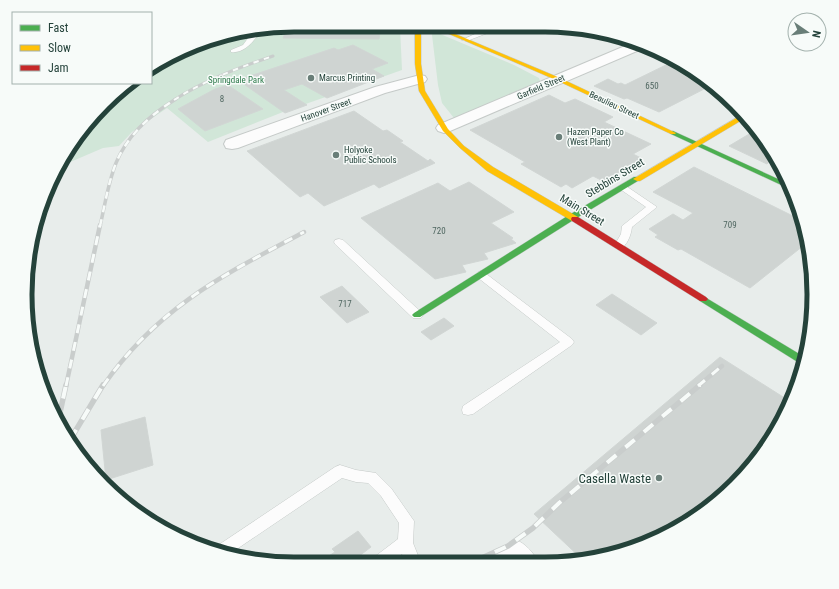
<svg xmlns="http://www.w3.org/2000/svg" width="839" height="589" viewBox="0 0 839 589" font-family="'Roboto Condensed',sans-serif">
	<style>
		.green { fill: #d1e6d8 }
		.building { fill: #cfd4d2; stroke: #d1d6d4 }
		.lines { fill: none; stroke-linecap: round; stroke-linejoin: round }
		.lane-casing { stroke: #c5cac8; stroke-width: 1 }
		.street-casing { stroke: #c5cac8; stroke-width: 2 }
		.fast-casing { stroke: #c3cbc8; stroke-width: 1 }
		.slow-casing { stroke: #c3cbc8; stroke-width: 1 }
		.jam-casing { stroke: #c3cbc8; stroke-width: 1 }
		.lane { fill: #fcfcfc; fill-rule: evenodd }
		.street { fill: #fcfcfc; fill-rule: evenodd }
		.fast { fill: #4caf50; fill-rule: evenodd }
		.slow { fill: #ffc107; fill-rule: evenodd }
		.jam { fill: #c62828; fill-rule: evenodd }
		.rail-far3-casing { stroke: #c9cdcc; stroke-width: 3 }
		.rail-far2-casing { stroke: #c9cdcc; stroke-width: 3.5 }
		.rail-far1-casing { stroke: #c9cdcc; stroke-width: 4.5 }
		.rail-casing { stroke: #c9cdcc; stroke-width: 5.5 }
		.rail-far3 { stroke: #f7fbf9; stroke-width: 2; stroke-dasharray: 5.5; stroke-linecap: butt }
		.rail-far2 { stroke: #f7fbf9; stroke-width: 2.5; stroke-dasharray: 7; stroke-linecap: butt }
		.rail-far1 { stroke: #f7fbf9; stroke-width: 3; stroke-dasharray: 9; stroke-linecap: butt }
		.rail { stroke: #f7fbf9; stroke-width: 4; stroke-dasharray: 12; stroke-linecap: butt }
		.poi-dot { fill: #697e78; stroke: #f7fbf9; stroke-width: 1.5 }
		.labels { text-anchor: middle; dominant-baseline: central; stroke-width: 3; stroke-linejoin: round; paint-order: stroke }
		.far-poi-label { font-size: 9px; fill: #24423a; stroke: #f7fbf9; text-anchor: start }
		.far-park-label { font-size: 9px; fill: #2d7a4b; stroke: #f7fbf9 }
		.number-label { font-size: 9px; fill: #506761 }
		.far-street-label { font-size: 9px; fill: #24423a; stroke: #f7fbf9 }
		.street-label { font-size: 11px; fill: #24423a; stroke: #f7fbf9 }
		.near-poi-label { font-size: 13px; fill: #24423a; stroke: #f7fbf9; text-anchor: end }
		.rim { fill: none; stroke: #24423a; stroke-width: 5 }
	</style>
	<rect width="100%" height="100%" fill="#e8edeb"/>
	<!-- green -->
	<path class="green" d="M295 25 400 27 402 70 283 112 208 142 167 108 132 132 119 146 103 148 61 166 92 117 130 83H151V68L225 34Z
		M433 31 514 65 539 78 540 81 454 118 442 103 438 85 432 35Z"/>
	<!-- building -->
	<path class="building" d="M294 25 381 26 379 39 283 38 288 26Z
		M219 37 218 43 203 44Z
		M353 45 388 63 372 69 384 76 327 98 302 84 284 90 307 105 285 113 238 80 334 48 338 50Z
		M672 59 679 61 710 86 659 112 627 98 624 99 594 86 608 79 618 84 621 83 625 85 670 63 666 62Z
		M228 85 263 109 205 131 178 109 215 89Z
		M549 95 565 103 575 99 613 117 604 122 651 144 633 154 643 159 603 181 593 176 572 188 566 184 561 187 521 164 525 162 470 130Z
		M354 111 383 131 387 130 403 141 400 142 428 161 430 159 435 163 379 188 374 184 324 206 308 193 300 197 247 151Z
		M756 130 778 160 782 168 769 162 767 164 729 146Z
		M694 167 803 221 808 242 750 288 681 249 678 250 655 237 658 235 649 229 673 214 683 220 693 213 653 192Z
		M469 182 514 212 491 223 513 238 511 239 516 243 484 253 488 259 462 265 466 272 435 279 361 218 438 183 450 191Z
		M342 286 369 312 347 323 320 297Z
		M612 294 657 323 641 335 596 305Z
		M444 318 454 326 431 340 421 332Z
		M720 357 791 402 786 413 758 458 722 497 663 536 584 561 534 514Z
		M145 417 153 465 106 480 101 430Z
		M358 531 371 547 350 563H313L312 561 317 556 324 559 335 552 332 549Z"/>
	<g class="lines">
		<defs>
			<path id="lane" d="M488 28 498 29 467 41 462 40Z
				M261 29C256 40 244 54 231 52V50L243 45 254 30Z
				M623 184 657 207 632 227C631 235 627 247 619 249L614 246 621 234 622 226 646 207 620 189 618 187Z
				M339 239 343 240 421 312 423 315 421 318H413L335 244 334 242 335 240Z
				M481 271 485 273 572 339 574 342 572 345 473 414 468 415 463 414 462 410 463 406 560 342 477 277 476 275 477 273Z
				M340 465 356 470 376 473 391 488 414 521 413 543 421 563H405L402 554 391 563H370L373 558 398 539 399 523 381 496 368 483 356 482 342 478 228 555 213 550 214 548 335 467Z
				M516 540C525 543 534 553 538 562H520L515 557 506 562H485L488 557Z"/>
			<path id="street" d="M632 43 644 48 450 131 444 133 438 131 436 128 438 125Z
				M420 75 425 76 427 79 425 82 385 93 238 148 232 149 226 148 224 144 226 140 375 87Z"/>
			<path id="fast" d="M673 131 789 184 792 190 671 134 670 133Z
				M634 177H637L641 179 575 219 420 317H414L412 315 414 313 569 215Z
				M703 296 806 358 804 366 700 301 698 299 700 297Z"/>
			<path id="slow" d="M415 27H421V64L425 91 448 129 464 146 493 167 578 217 579 219 578 221H572L487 171 460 148 443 131 419 91 415 64Z
				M433 27 441 28 560 78 676 133 675 134H671L556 80Z
				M743 114 747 117 640 181H637L633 179Z"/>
			<path id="jam" d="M572 217H578L706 297 708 299 706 301H700L572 221 571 219Z"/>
		</defs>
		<!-- lane casing -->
		<use href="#lane" class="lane-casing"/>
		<!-- street casing -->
		<use href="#street" class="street-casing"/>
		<!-- fast casing -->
		<use href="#fast" class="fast-casing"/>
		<!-- slow casing -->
		<use href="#slow" class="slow-casing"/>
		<!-- jam casing -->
		<use href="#jam" class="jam-casing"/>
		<!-- lane -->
		<use href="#lane" class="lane"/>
		<!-- street -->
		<use href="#street" class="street"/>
		<!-- fast -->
		<use href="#fast" class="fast"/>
		<!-- slow -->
		<use href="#slow" class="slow"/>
		<!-- jam -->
		<use href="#jam" class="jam"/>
		<defs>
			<path id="rail-far3" d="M174 100C205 80 238 68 273 56"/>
			<path id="rail-far2" d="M100 226C105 205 108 183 116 163 127 136 151 114 176 99"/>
			<path id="rail-far1" d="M66 386 100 225
				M103 386C157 308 223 275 304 232
				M698 386 722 366"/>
			<path id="rail" d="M58 422 66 385
				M70 440 103 385
				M473 562 508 546 533 528 559 503 700 385"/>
		</defs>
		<!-- rail-far3 casing -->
		<use href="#rail-far3" class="rail-far3-casing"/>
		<!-- rail-far2 casing -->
		<use href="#rail-far2" class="rail-far2-casing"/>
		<!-- rail-far1 casing -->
		<use href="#rail-far1" class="rail-far1-casing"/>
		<!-- rail casing -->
		<use href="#rail" class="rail-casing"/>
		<!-- rail-far3 -->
		<use href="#rail-far3" class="rail-far3"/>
		<!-- rail-far2 -->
		<use href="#rail-far2" class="rail-far2"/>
		<!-- rail-far1 -->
		<use href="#rail-far1" class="rail-far1"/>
		<!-- rail -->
		<use href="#rail" class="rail"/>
	</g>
	<!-- markers -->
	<g class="poi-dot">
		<circle cx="311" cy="78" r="4"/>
		<circle cx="559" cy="137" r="4"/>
		<circle cx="336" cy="155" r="4"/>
		<circle cx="659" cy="478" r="4"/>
	</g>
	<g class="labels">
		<!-- far-poi labels -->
		<g class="far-poi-label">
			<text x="319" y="78">Marcus Printing</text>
			<text x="567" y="132">Hazen Paper Co<tspan x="567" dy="10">(West Plant)</tspan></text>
			<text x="344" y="150">Holyoke<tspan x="344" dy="10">Public Schools</tspan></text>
		</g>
		<!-- far-park labels -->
		<g class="far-park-label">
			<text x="236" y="80">Springdale Park</text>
		</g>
		<!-- number labels -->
		<g class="number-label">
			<text x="652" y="86">650</text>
			<text x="222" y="99">8</text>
			<text x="730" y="225">709</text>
			<text x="439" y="231">720</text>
			<text x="345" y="304">717</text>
		</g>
		<!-- far-street labels -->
		<g class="far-street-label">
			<text transform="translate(541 87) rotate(-23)">Garfield Street</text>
			<text transform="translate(614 105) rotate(25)">Beaulieu Street</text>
			<text transform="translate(326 110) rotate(-20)">Hanover Street</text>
		</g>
		<!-- street labels -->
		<g class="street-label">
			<text transform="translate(615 178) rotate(-31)">Stebbins Street</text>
			<text transform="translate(582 210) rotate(31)">Main Street</text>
		</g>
		<!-- near-poi labels -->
		<g class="near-poi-label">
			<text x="651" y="478">Casella Waste</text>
		</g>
	</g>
	<!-- crop -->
	<path d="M0 0H839V589H0ZM294 32H545A262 262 0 0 1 807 294V295A262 262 0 0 1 545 557H294A262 262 0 0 1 32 295V294A262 262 0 0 1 294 32Z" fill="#f7fbf9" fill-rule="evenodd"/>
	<path class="rim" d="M294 32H545A262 262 0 0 1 807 294V295A262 262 0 0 1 545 557H294A262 262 0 0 1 32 295V294A262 262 0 0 1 294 32Z"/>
	<!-- legend -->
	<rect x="12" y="12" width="140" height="72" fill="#f7fbf9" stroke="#a3b1ad"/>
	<rect x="20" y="25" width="20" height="6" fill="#4caf50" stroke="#a3b1ad"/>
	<text x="48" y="32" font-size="12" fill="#24423a">Fast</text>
	<rect x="20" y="45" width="20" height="6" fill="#ffc107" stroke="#a3b1ad"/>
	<text x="48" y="52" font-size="12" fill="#24423a">Slow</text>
	<rect x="20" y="65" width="20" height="6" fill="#c62828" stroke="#a3b1ad"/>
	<text x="48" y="72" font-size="12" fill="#24423a">Jam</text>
	<!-- north arrow -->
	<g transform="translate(807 32) rotate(103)"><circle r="19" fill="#f7fbf9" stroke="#a3b1ad"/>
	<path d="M0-3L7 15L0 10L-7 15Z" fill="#697e78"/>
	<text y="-6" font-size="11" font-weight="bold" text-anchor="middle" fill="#24423a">N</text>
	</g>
</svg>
